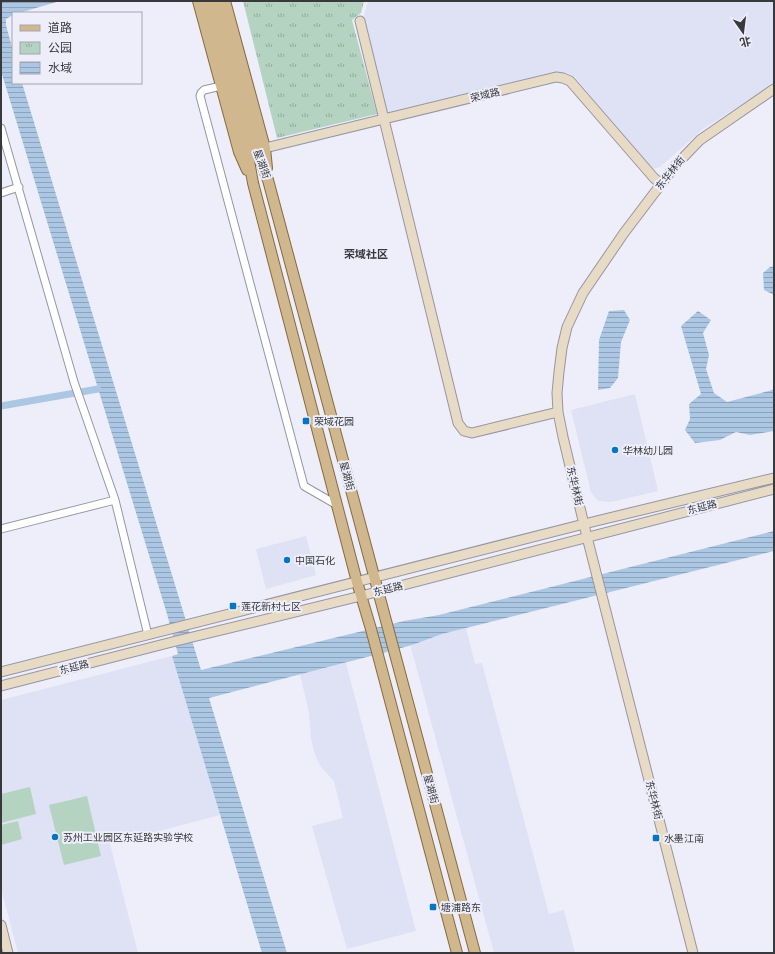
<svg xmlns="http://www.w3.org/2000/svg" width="775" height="954" viewBox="0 0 775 954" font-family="Quicksand,'Noto Sans SC',sans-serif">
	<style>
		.built { fill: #dfe1f4 }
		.park { fill: url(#park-tufts) }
		.pitch { fill: #b4d3c1 }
		.water { fill: url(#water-rules) }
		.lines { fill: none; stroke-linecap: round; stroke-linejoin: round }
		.canal { stroke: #abc7e4; stroke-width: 7 }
		.street-casing { stroke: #9596a1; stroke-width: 9 }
		.secondary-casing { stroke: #9596a1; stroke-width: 11 }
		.primary-casing { stroke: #866b40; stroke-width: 12 }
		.street { stroke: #fff; stroke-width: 7 }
		.secondary { stroke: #e7dbc6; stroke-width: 9 }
		.primary { stroke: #d0b78d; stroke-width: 10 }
		.poi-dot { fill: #0875c0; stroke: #edeefa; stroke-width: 1.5 }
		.labels { text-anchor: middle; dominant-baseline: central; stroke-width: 4; stroke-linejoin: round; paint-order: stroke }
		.street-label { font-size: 10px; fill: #38383d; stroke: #edeefa }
		.poi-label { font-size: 10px; fill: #38383d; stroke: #edeefa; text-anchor: start }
		.neighbourhood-label { font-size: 11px; font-weight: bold; fill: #38383d; stroke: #edeefa }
	</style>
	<defs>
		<pattern id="park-tufts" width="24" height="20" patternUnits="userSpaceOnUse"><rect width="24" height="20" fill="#b4d3c1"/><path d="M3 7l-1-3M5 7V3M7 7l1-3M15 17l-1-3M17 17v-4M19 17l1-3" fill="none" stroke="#93ac9e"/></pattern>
		<pattern id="water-rules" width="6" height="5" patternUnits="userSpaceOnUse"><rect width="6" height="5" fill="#abc7e4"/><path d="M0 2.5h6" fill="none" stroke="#8ca3ba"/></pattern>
	</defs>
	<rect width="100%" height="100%" fill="#edeefa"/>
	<!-- built -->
	<path class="built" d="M368 1H774V84L703 129 660 167 654 169 649 168 575 77 567 73 553 72 385 115 363 19Z
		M635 394 658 491 611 502 599 501 596 499 591 492 571 410Z
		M306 536 316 575 266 589 256 549Z
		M466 628 475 664 482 663 549 914 564 910 575 953H494L411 648V646L416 643 442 634Z
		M172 656 220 815 110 844 138 953H18L1 888V700Z
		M346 663 416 931 347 949 312 826 343 818 334 781 321 767 315 755 311 739 309 713 300 674Z"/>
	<!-- park -->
	<path class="park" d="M243 1H364L361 13 352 20 377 114 277 138Z"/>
	<!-- pitch -->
	<path class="pitch" d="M30 787 36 814 1 823V794Z
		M87 796 101 856 64 865 49 805Z
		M18 821 22 839 1 845V825Z"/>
	<!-- water -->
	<path class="water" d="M1 1H60L19 13H13V15L6 19V25L13 51V83H22L201 670 404 621 439 615 774 531V551L442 634 412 645 394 650 209 698 287 953H262L172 656 178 654 167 614 1 71Z
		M774 266V295L764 290 763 273 770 267Z
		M624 310 630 320 621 342 618 378 610 388 598 390 599 340 609 311Z
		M698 311 711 320 703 333 709 355 706 369 714 393 727 402 772 390 774 388V431L750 435 736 432 720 440 695 443 685 430 690 419 689 404 701 394 681 326Z"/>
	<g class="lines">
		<!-- canal -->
		<path class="canal" d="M1 406 98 389"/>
		<defs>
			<path id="street" d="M221 86 204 90 201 93 200 96 304 486 337 505
				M1 128 74 382 115 500 148 635
				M1 193 19 187
				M1 529 115 500"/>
			<path id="secondary" d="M360 21 458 423 464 431 472 433 558 412
				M265 148 556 77 563 78 570 81 654 178 661 184
				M1 672 584 524 774 478
				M1 686 172 642 361 596 774 489
				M1 925 8 953
				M693 953 587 537 563 437 558 412 557 393 559 372 562 348 567 327 583 293 624 233 674 167 700 140 774 89"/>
			<path id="primary" d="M198 1 239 152 247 170
				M207 1 247 150 253 183 357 582 371 629 457 953
				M216 1 256 149 268 180 475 953
				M225 1 265 148 267 168"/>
		</defs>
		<!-- street casing -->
		<use href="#street" class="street-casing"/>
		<!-- secondary casing -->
		<use href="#secondary" class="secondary-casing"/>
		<!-- primary casing -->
		<use href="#primary" class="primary-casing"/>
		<!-- street -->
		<use href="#street" class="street"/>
		<!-- secondary -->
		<use href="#secondary" class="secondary"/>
		<!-- primary -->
		<use href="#primary" class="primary"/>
	</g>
	<!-- markers -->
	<g class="poi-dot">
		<rect x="302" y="417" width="8" height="8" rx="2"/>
		<circle cx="615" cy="450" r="4"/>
		<circle cx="287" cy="560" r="4"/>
		<rect x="229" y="602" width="8" height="8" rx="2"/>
		<circle cx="55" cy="837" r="4"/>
		<rect x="652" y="834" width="8" height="8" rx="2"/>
		<rect x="429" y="903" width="8" height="8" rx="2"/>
	</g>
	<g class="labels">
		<!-- street labels -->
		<g class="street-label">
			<text transform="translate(485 95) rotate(-14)">荣域路</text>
			<text transform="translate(262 164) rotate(70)">星湖街</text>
			<text transform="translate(670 173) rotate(-51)">东华林街</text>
			<text transform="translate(347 476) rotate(75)">星湖街</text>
			<text transform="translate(575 486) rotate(77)">东华林街</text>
			<text transform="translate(702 507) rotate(-14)">东延路</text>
			<text transform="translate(388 589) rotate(-14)">东延路</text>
			<text transform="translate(74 667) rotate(-14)">东延路</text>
			<text transform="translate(431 789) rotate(75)">星湖街</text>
			<text transform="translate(654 800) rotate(76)">东华林街</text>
		</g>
		<!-- poi labels -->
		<g class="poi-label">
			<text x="314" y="421">荣域花园</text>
			<text x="623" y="450">华林幼儿园</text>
			<text x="295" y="560">中国石化</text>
			<text x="241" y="606">莲花新村七区</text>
			<text x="63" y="837">苏州工业园区东延路实验学校</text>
			<text x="664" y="838">水墨江南</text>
			<text x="441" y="907">塘浦路东</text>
		</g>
		<!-- neighbourhood labels -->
		<g class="neighbourhood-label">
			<text x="366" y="254">荣域社区</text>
		</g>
	</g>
	<!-- border -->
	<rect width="775" height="954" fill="none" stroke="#38383d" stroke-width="4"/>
	<!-- legend -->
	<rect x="12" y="12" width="130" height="72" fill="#edeefa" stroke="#a5a5ae"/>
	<rect x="20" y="25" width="20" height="6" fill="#d0b78d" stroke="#a5a5ae"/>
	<text x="48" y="32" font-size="12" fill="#38383d">道路</text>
	<rect x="20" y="42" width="20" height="12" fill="url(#park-tufts)" stroke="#a5a5ae"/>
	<text x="48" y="52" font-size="12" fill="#38383d">公园</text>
	<rect x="20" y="62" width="20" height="12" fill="url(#water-rules)" stroke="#a5a5ae"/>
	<text x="48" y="72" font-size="12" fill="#38383d">水域</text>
	<!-- north arrow -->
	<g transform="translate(743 32) rotate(166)" stroke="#edeefa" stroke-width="3" paint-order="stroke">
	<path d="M0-3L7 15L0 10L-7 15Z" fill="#38383d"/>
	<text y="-6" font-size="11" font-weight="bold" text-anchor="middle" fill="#38383d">北</text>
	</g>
</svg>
